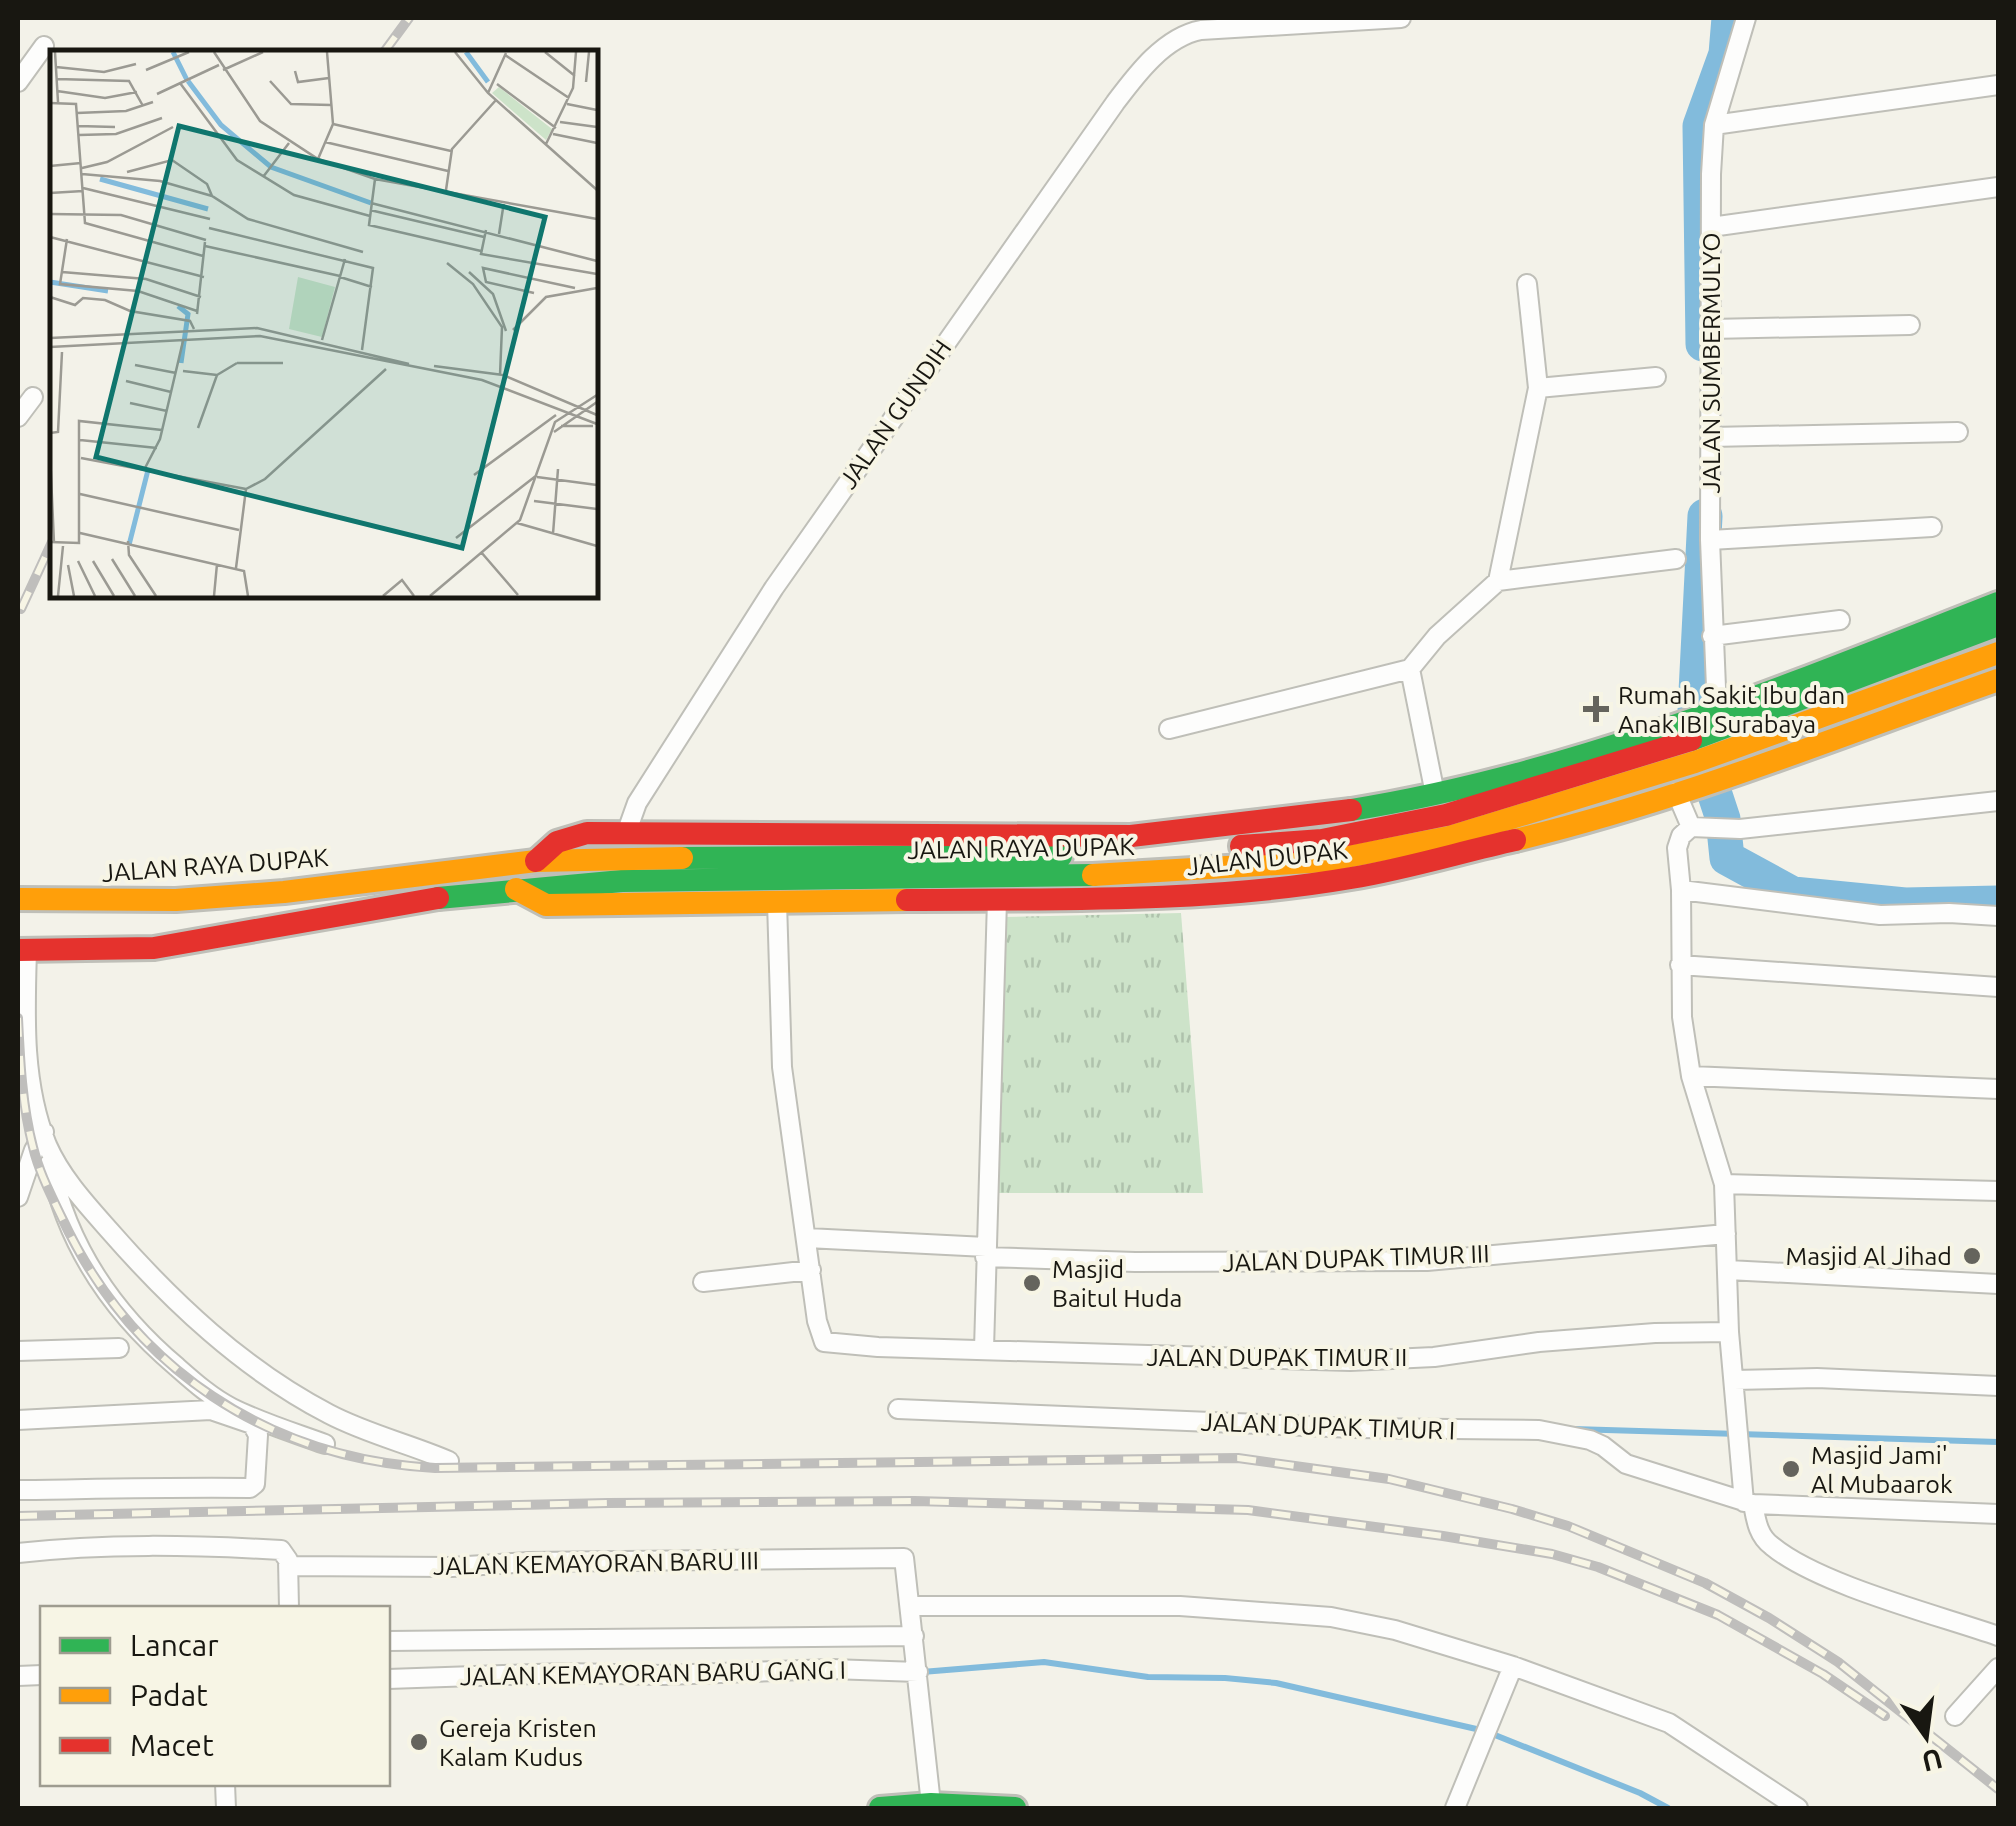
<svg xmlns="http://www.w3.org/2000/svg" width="2016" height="1826" viewBox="0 0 2016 1826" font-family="Ubuntu,sans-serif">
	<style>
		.grass { fill: url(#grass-tufts) }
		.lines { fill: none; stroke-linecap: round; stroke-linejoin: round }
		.stream { stroke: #82bbdc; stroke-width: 6 }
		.river { stroke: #82bbdc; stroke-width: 35 }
		.street-casing { stroke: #bfbfb8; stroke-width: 22 }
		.fast-casing { stroke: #bfbfb8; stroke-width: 28 }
		.slow-casing { stroke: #bfbfb8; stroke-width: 28 }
		.jam-casing { stroke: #bfbfb8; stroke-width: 28 }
		.street { stroke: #fdfdfc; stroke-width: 18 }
		.fast { stroke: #30b455; stroke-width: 22 }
		.slow { stroke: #ff9f0a; stroke-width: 22 }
		.jam { stroke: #e5322d; stroke-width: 22 }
		.rail-casing { stroke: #bfbebc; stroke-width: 10 }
		.rail { stroke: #f7f5e5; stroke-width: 6; stroke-dasharray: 19; stroke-linecap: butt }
		.poi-dot { fill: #65645d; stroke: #f7f5e5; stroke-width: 4 }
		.labels { text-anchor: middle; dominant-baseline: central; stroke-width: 8; stroke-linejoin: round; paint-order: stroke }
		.street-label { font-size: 25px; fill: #181711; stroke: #f7f5e5 }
		.poi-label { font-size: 25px; fill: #181711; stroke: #f7f5e5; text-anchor: start }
		.inset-river { fill: none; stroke: #82bbdc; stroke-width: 5 }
		.inset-road { fill: none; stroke: #9b9a93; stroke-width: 2.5 }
		.view { fill: #0f766e; fill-opacity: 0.15; stroke: #0f766e; stroke-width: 5 }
		.inset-edge { fill: none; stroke: #181711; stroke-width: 5 }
	</style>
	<defs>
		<pattern id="grass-tufts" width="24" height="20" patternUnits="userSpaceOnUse" patternTransform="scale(2.5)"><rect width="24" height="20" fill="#cde3c9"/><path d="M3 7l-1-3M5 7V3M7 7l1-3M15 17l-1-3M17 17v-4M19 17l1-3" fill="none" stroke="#afc2ac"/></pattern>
	</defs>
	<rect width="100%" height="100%" fill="#f3f2e9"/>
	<!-- grass -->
	<path class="grass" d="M1181 913 1203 1193H999L1003 917Z"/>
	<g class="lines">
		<!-- stream -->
		<path class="stream" d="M1573 1429 1998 1442
			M922 1672 1044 1662 1148 1677 1225 1678 1276 1683 1485 1731 1640 1793 1668 1808"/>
		<!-- river -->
		<path class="river" d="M1703 344 1700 126 1726 54 1729 18
			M1705 516 1694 731 1723 819 1727 858 1793 894 1905 905 1998 903"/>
		<defs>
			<path id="street" d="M18 82 44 46
				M1714 125 1998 85
				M1711 227 1998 187
				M1711 329 1910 325
				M1538 388 1656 377
				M18 417 33 397
				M1711 437 1958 432
				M1710 540 1932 527
				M1498 581 1676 559
				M1712 636 1840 620
				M1410 669 1437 636 1498 581 1538 388 1527 284
				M1410 669 1435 794
				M1717 712 1710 540 1711 174 1714 125 1746 18
				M1169 729 1410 669
				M1676 792 1691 827 1740 829 1998 801
				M1691 827 1681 836 1677 848 1681 890 1682 1017 1691 1076 1724 1184 1729 1332 1744 1502
				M627 831 637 803 774 588 1115 103C1136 75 1164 37 1201 30L1401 18
				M1681 890 1880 915 1949 913 1998 916
				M777 902 782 1067 817 1321 824 1342 878 1347 1350 1361 1434 1357 1539 1342 1655 1333 1729 1332
				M27 950C25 1015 22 1083 47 1145 61 1177 86 1204 109 1230 172 1302 244 1370 329 1414 367 1434 410 1444 449 1461
				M1680 965 1998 987
				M1691 1076 1998 1089
				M50 1163C67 1246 113 1313 177 1367 194 1382 212 1398 232 1408 262 1423 295 1433 325 1444
				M1724 1184 1998 1191
				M18 1197 34 1150 44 1132
				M807 1238 986 1247
				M985 1257 1135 1262 1427 1261 1726 1234
				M1728 1270 1998 1284
				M703 1282 811 1270
				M984 1349 997 900
				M18 1351 119 1348
				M1734 1380 1817 1378 1998 1386
				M898 1409 1354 1428 1539 1430 1590 1440 1603 1446 1626 1464 1753 1504 1998 1514
				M18 1420 211 1410 252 1424 258 1435 255 1484 250 1488C172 1487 95 1489 18 1490
				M1753 1504C1756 1520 1758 1536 1772 1546 1819 1585 1938 1615 1998 1636
				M18 1553C104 1543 193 1545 281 1550L288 1560 289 1608
				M289 1566 452 1567 529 1562 904 1558 931 1804
				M911 1606H1180L1331 1617 1395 1630 1513 1666 1669 1723 1798 1808
				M388 1641 914 1636
				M18 1676 42 1675
				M388 1679 564 1673 663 1675 831 1669 918 1672
				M1955 1716 1998 1668
				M225 1784 226 1808
				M1455 1808 1513 1666"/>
			<path id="fast" d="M1691 740 1998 625
				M1351 810C1576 774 1786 686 1998 603
				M682 858 1061 856
				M438 898 622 881 1093 875
				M880 1808 931 1804 1015 1808"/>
			<path id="slow" d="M1515 840C1679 801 1839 736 1998 680
				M1093 875 1326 861 1449 837 1695 762 1998 653
				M516 889 546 905 907 900
				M18 899 176 900 284 892 536 861 682 858"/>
			<path id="jam" d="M1241 846 1322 840 1446 815 1691 740
				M536 861 557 842 587 833 1131 836 1351 810
				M907 900C1054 899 1206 903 1351 878 1406 869 1461 852 1515 840
				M18 950 154 948 438 898"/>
		</defs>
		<!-- street casing -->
		<use href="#street" class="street-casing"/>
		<!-- fast casing -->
		<use href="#fast" class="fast-casing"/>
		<!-- slow casing -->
		<use href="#slow" class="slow-casing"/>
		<!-- jam casing -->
		<use href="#jam" class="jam-casing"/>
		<!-- street -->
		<use href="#street" class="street"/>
		<!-- fast -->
		<use href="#fast" class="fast"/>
		<!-- slow -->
		<use href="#slow" class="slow"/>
		<!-- jam -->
		<use href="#jam" class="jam"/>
		<defs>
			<path id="rail" d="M384 52 409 18
				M21 609 52 542
				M18 1018C20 1061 22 1105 33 1147 39 1172 51 1195 62 1218 132 1369 269 1459 435 1468L1238 1458 1389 1479 1512 1509 1568 1526 1705 1583 1769 1618 1838 1662 1998 1789
				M18 1516 608 1503 915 1501 1248 1510 1443 1536 1552 1554 1598 1567 1718 1615 1823 1674 1885 1716"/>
		</defs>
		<!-- rail casing -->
		<use href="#rail" class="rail-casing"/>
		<!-- rail -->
		<use href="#rail" class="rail"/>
	</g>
	<!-- markers -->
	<g class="poi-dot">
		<path d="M1591 694h10v10h10v10h-10v10h-10v-10h-10v-10h10z"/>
		<circle cx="1972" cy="1256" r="10"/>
		<circle cx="1032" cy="1283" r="10"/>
		<circle cx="1791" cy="1469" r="10"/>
		<circle cx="419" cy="1742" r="10"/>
	</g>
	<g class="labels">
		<!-- street labels -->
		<g class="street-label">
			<text transform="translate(1711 363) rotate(-90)">JALAN SUMBERMULYO</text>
			<text transform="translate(895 414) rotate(-55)">JALAN GUNDIH</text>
			<text transform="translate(1021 848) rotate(-1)">JALAN RAYA DUPAK</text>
			<text transform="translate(1267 858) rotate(-6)">JALAN DUPAK</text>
			<text transform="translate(215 865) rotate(-4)">JALAN RAYA DUPAK</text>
			<text transform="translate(1356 1258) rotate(-2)">JALAN DUPAK TIMUR III</text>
			<text x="1277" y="1357">JALAN DUPAK TIMUR II</text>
			<text transform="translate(1328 1426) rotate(2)">JALAN DUPAK TIMUR I</text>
			<text transform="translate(596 1563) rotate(-1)">JALAN KEMAYORAN BARU III</text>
			<text transform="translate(653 1673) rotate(-1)">JALAN KEMAYORAN BARU GANG I</text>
		</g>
		<!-- poi labels -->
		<g class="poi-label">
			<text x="1618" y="695">Rumah Sakit Ibu dan<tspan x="1618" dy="29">Anak IBI Surabaya</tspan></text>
			<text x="1952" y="1256" text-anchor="end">Masjid Al Jihad</text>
			<text x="1052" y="1269">Masjid<tspan x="1052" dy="29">Baitul Huda</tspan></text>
			<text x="1811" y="1455">Masjid Jami'<tspan x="1811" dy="29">Al Mubaarok</tspan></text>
			<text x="439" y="1728">Gereja Kristen<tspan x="439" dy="29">Kalam Kudus</tspan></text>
		</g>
	</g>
	<!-- overview -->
	<g transform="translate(50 50)">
		<rect width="548" height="548" fill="#f3f2e9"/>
		<path d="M449 37 502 79 496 90 442 43ZM248 227 285 237 272 287 239 279Z" fill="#cde3c9"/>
		<path class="inset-river" d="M123 2 137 30M416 2 438 32M138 31 171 75 221 117 321 153M50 129 158 159M0 232 58 241M128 256 138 264 131 313M79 495 98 420"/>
		<path class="inset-road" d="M5 2 8 52M164 2 210 71 268 109 325 129 547 169M405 2 438 43 547 140M495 2 525 26M455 5 519 48M6 17 54 22 86 14M96 20 139 2M173 20 213 2M245 21 248 32 279 28M7 29 79 31 93 56M220 31 241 54 281 55M536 32 539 2M130 33 187 110 244 145 320 166M447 34 506 78M7 41 55 48 87 42M438 43 456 3M107 44 169 15M0 53 26 54 35 173 153 206M517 54 547 60M27 63 76 61 103 52M510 72 547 77M283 74 401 101M28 76 65 77M503 84 547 93M29 85 66 84 112 68M275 92 398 121M496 94 523 38 526 2M268 109 283 74 277 2M0 116 31 113M32 118 57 112 123 77M77 122 122 110 157 134 162 146M32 124 110 131 162 146 198 169 313 202M213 127 239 93M325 129 319 175 431 201M33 138 160 169M396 140 402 99 446 50M0 143 33 141M321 153 547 211M320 160 434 187M0 164 71 165 156 190M159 178 323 218 312 300M436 180 431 204 547 224M449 184 454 152M0 187 154 227M17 189 10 234 88 241 147 261M155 196 290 226M397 213 423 234 452 277 450 325M12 222 96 229 151 247M419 222 443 244 456 281M290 227 322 237M484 243 436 232 433 218 525 238M0 247 25 255 33 248 55 250 80 261 140 271 144 279M147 264 155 192M463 280 496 247 547 238M0 288 207 278 359 314M272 290 295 209M0 297 210 286 432 330 547 374M187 313H233M85 315 126 323M384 316 453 325 547 365M133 321 167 325M76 331 121 342M80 353 117 361M511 376H543M148 378 167 325 187 313M504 382 547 352M0 383 8 382 12 302M30 390 107 398M0 403 4 493M31 408 196 439M94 420 110 389 133 291M424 425 506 365M487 427 547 435M196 439 215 429 336 319M30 444 189 480M484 451 547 459M467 473 547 496M30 483 194 521 198 546M503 484 508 419M406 488 487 425M78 491 79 505 106 546M0 492 29 493V371L112 380M431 502 468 545M62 509 85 546M28 511 45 546M43 511 64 546M18 515 24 546M186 518 196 439M8 546 13 496M164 546 167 514M333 546 352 530 364 546M380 546 470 470 505 372 547 345"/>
		<path class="view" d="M129 76 495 167 412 498 46 407Z"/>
		<rect width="548" height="548" class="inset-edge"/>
	</g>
	<!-- border -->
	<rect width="2016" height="1826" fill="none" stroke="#181711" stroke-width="40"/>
	<!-- legend -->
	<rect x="40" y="1606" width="350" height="180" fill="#f7f5e5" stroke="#9e9c90" stroke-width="2.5"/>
	<rect x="60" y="1638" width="50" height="15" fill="#30b455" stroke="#9e9c90" stroke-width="2.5"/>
	<text x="130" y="1656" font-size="30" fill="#181711">Lancar</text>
	<rect x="60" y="1688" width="50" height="15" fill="#ff9f0a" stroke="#9e9c90" stroke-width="2.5"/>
	<text x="130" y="1706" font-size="30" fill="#181711">Padat</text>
	<rect x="60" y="1738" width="50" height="15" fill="#e5322d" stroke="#9e9c90" stroke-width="2.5"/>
	<text x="130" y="1756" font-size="30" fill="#181711">Macet</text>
	<!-- north arrow -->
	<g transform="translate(1926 1736) rotate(166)" stroke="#f7f5e5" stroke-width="8" paint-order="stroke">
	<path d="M0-8L18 38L0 25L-18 38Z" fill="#181711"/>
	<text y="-15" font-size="28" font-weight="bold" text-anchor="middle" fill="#181711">U</text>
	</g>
</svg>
